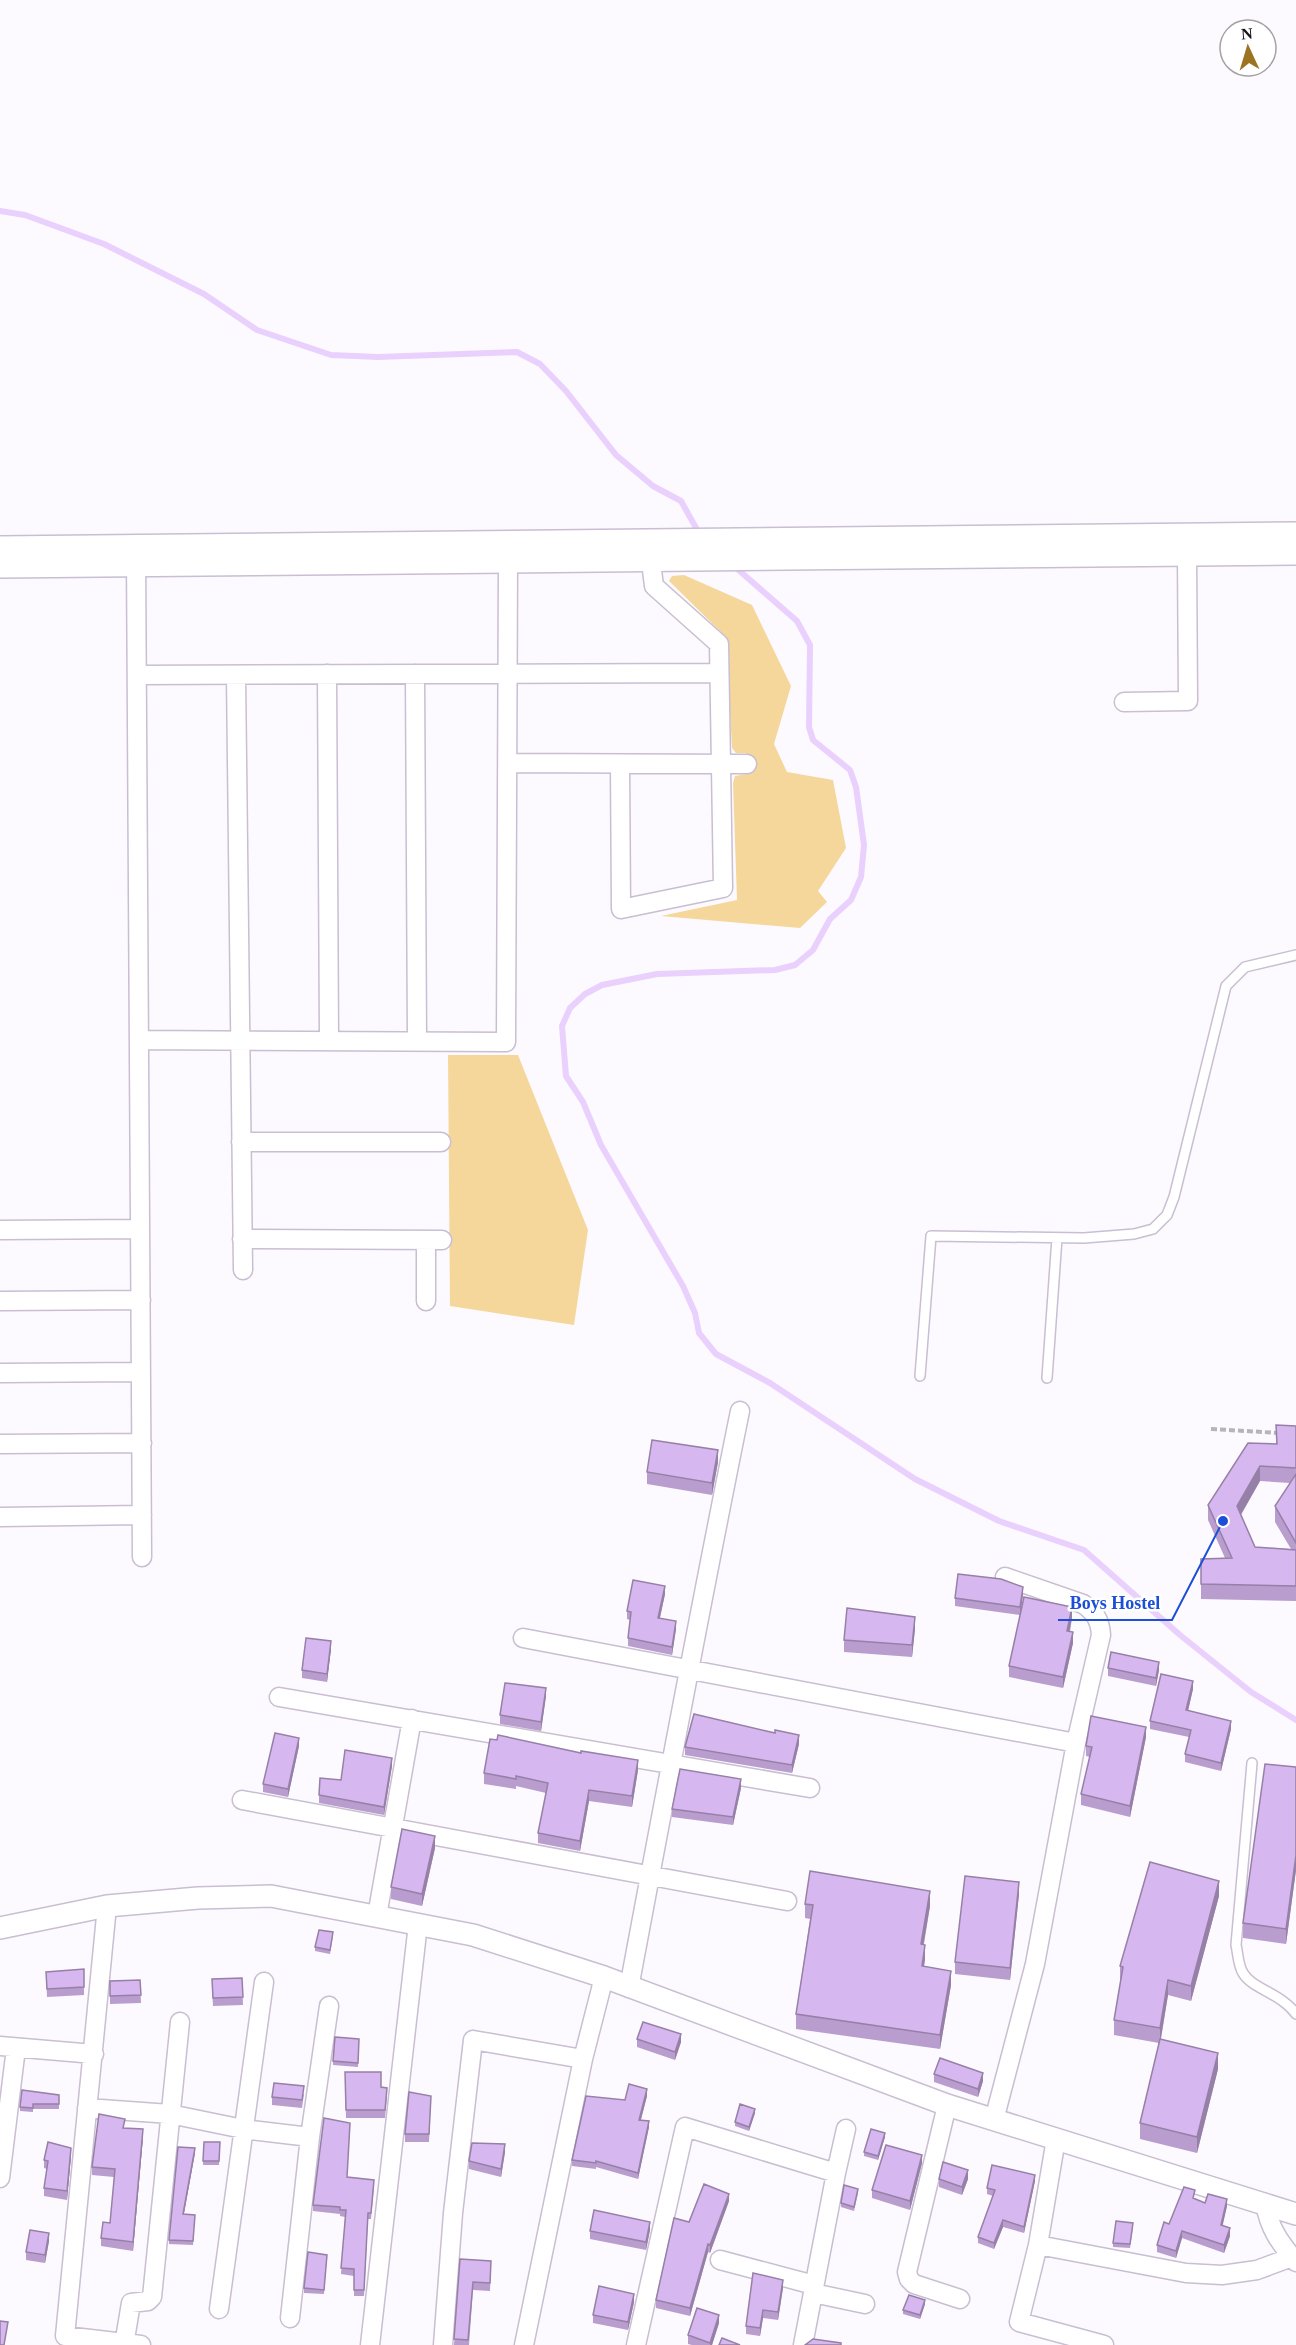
<svg xmlns="http://www.w3.org/2000/svg" width="1296" height="2345" viewBox="0 0 1296 2345" font-family="'Times New Roman',serif">
	<style>
		.green { fill: #f6d79b }
		.lines { fill: none; stroke-linecap: round; stroke-linejoin: round }
		.stream { stroke: #e9d0fd; stroke-width: 6 }
		.service-casing { stroke: #c9bed2; stroke-width: 12 }
		.minor-casing { stroke: #c9bed2; stroke-width: 21 }
		.tertiary-casing { stroke: #c9bed2; stroke-width: 24 }
		.path { stroke: #b7b4b9; stroke-width: 4; stroke-dasharray: 6 3; stroke-linecap: butt }
		.service { stroke: #fff; stroke-width: 9 }
		.minor { stroke: #fff; stroke-width: 18 }
		.tertiary { stroke: #fff; stroke-width: 21 }
		.wall { fill: #b99dce; fill-rule: evenodd }
		.shaded-wall { fill: #9680a7 }
		.building { fill: #d7b7ef; stroke: #9680a7; stroke-width: 1.5 }
		.leader { fill: none; stroke: #1d4ed8; stroke-width: 2 }
		.callout-dot { fill: #1d4ed8; stroke: #fff; stroke-width: 2 }
		.callout-label { font-size: 18px; text-anchor: middle; font-weight: bold; fill: #1d4ed8; stroke: #fff; stroke-width: 5; stroke-linejoin: round; paint-order: stroke }
	</style>
	<rect width="100%" height="100%" fill="#fcfafe"/>
	<!-- green -->
	<path class="green" d="M684 575 752 605 791 686 774 744 787 772 833 780 846 848 818 891 827 902 800 928 661 916 737 900 733 783 735 776 747 774 746 753H736L732 748 726 637 669 581 672 576Z
		M448 1055H518L588 1230 574 1325 450 1306Z"/>
	<g class="lines">
		<!-- stream -->
		<path class="stream" d="M0 211 25 215 104 244 204 294 257 330 331 355 378 357 517 352 540 364 566 391 616 455 653 486 681 501 700 535
			M734 566 797 621 810 645 809 727 813 740 850 770 856 787 864 845 861 877 851 900 830 919 813 950 795 965 775 970 657 974 602 985 585 994 570 1008 562 1026 566 1076 583 1102 601 1145 683 1286 695 1313 699 1333 716 1354 770 1383 915 1479 999 1521 1084 1550 1180 1635 1251 1692 1296 1720"/>
		<defs>
			<path id="service" d="M920 1376 931 1236 1084 1238 1134 1234 1153 1229 1167 1215 1174 1197 1226 986 1245 967 1296 955
				M1047 1378 1057 1238
				M1252 1763 1236 1945C1238 1953 1238 1965 1243 1973 1252 1989 1281 1993 1296 2014"/>
			<path id="minor" d="M136 554 142 1557
				M327 674 329 1041
				M415 674 417 1041
				M137 675 719 673
				M236 675 243 1270
				M1124 702 1188 701 1187 555
				M508 763 747 764
				M620 764 621 909 723 888 719 644 654 586 651 562
				M139 1040 506 1042 508 563
				M241 1142H441
				M0 1230 140 1229
				M242 1239 442 1240
				M0 1301 141 1300
				M426 1301V1240
				M0 1373 141 1372
				M0 1444 142 1443
				M0 1517 142 1515
				M523 1638 1076 1743
				M279 1697 810 1788
				M242 1800 787 1901
				M107 1906 65 2336 141 2345
				M377 1916 412 1719
				M629 1988C665 1795 701 1603 740 1411
				M0 2046 94 2054
				M947 2105 907 2272 909 2279 914 2284 960 2299
				M87 2108 170 2114 243 2129 310 2137 329 2006
				M994 2120 1035 1964 1076 1743 1101 1635C1100 1620 1095 1612 1083 1604L1005 1577
				M1056 2139 1038 2245 1019 2322 1104 2345
				M836 2173 846 2129
				M0 2178 16 2048
				M1265 2203C1269 2228 1280 2243 1296 2262
				M1038 2245 1186 2273 1222 2275 1257 2270 1292 2257
				M720 2260 814 2285
				M813 2293 865 2304
				M219 2309 264 1982
				M290 2318 310 2137
				M124 2345 131 2303 148 2301 152 2297 180 2022
				M370 2345 418 1924
				M443 2345 453 2213 473 2040 583 2059
				M524 2345 583 2059 604 1977
				M636 2345 685 2127 836 2173 803 2345"/>
			<path id="tertiary" d="M0 547 1296 533
				M0 567 1296 554
				M0 1928 107 1906 198 1898 271 1896 473 1935 604 1977 947 2105 1296 2214"/>
		</defs>
		<!-- service casing -->
		<use href="#service" class="service-casing"/>
		<!-- minor casing -->
		<use href="#minor" class="minor-casing"/>
		<!-- tertiary casing -->
		<use href="#tertiary" class="tertiary-casing"/>
		<!-- path -->
		<path class="path" d="M1211 1429 1280 1433"/>
		<!-- service -->
		<use href="#service" class="service"/>
		<!-- minor -->
		<use href="#minor" class="minor"/>
		<!-- tertiary -->
		<use href="#tertiary" class="tertiary"/>
	</g>
	<!-- wall -->
	<path class="wall" d="M1276 1425 1296 1426V1601L1201 1599V1559L1225 1558 1208 1520V1505L1276 1444ZM1260 1481 1290 1483 1275 1506V1522L1291 1549 1255 1547 1241 1515Z
		M718 1462 712 1495 647 1484V1472Z
		M665 1594 660 1618 676 1629 672 1655 628 1646V1638L630 1620 627 1619V1611Z
		M1023 1595 1020 1615 955 1606V1598Z
		M1072 1618 1070 1632 1073 1643 1063 1688 1009 1677V1666Z
		M915 1629 912 1657 844 1652V1640Z
		M331 1649 327 1682 302 1678V1670Z
		M1108 1668 1159 1670 1156 1686 1108 1676Z
		M1193 1689 1188 1711 1231 1729 1221 1771 1185 1762V1754L1189 1737 1150 1729V1721Z
		M546 1696 541 1731 500 1724V1715Z
		M775 1733 799 1744 792 1773 685 1755V1747Z
		M1146 1737 1130 1817 1081 1805V1794L1090 1757 1086 1756V1746Z
		M299 1746 288 1797 263 1792V1784Z
		M392 1766 384 1815 319 1803V1795L341 1780Z
		M1296 1767V1870L1286 1944 1243 1938V1923Z
		M638 1770 632 1807 589 1801 580 1851 538 1843V1833L546 1793 516 1786V1789L484 1784V1773Z
		M741 1788 733 1825 672 1817V1809Z
		M435 1848 422 1906 391 1899V1887Z
		M1019 1894 1010 1980 955 1974V1962Z
		M1219 1896 1191 2001 1168 1995 1161 2039 1218 2069 1197 2153 1140 2139V2123L1159 2043 1114 2035V2020L1121 1981H1120V1966Z
		M805 1904 930 1906 924 1944 925 1959 924 1966 951 1985 940 2049 796 2029V2014L810 1919 805 1918Z
		M333 1936 330 1954 315 1951V1947Z
		M84 1969V1995L47 1997 46 1972Z
		M242 1978 243 2005 213 2006 212 1988Z
		M140 1980 141 2003 110 2004V1981Z
		M359 2039 358 2067 333 2065V2061Z
		M637 2039 681 2042 675 2060 637 2047Z
		M345 2072 381 2087 387 2096 385 2118H346Z
		M934 2074 983 2081 978 2097 934 2082Z
		M304 2094 302 2108 272 2105V2097Z
		M59 2095V2109H33V2112L20 2111V2107Z
		M431 2096 429 2142H405V2134Z
		M647 2096 641 2120 649 2127 638 2179 596 2167V2169L572 2166V2160L625 2100Z
		M755 2113 749 2131 735 2126V2122Z
		M125 2128 143 2137 133 2251 101 2246V2238L110 2223 114 2177 92 2175V2167Z
		M885 2137 878 2160 864 2156V2152Z
		M204 2142H220L219 2165H203Z
		M505 2152 501 2177 469 2169V2161Z
		M195 2153 184 2214 195 2215 193 2245 169 2244V2240Z
		M71 2156 67 2200 44 2196V2188L47 2169 44 2168V2160Z
		M922 2163 910 2210 872 2198V2190Z
		M347 2177 374 2187 371 2219H368L364 2296H354V2276L341 2274 345 2217 340 2216V2214L313 2211V2205Z
		M939 2179H968L962 2195 939 2187Z
		M1035 2181 1024 2233 1003 2227 994 2249 978 2243V2237L993 2196 987 2194V2188Z
		M858 2193 854 2211 841 2207V2203Z
		M1195 2199 1205 2203 1227 2206 1222 2226 1230 2236 1224 2253 1182 2238 1176 2258 1157 2252V2245L1169 2224Z
		M729 2201 710 2253 708 2252 690 2316 656 2308V2300L689 2222Z
		M1133 2227 1130 2248 1113 2247V2243Z
		M650 2230 646 2250 590 2239V2231Z
		M49 2241 45 2263 26 2260V2252Z
		M327 2255 324 2294 304 2293V2288Z
		M460 2259 491 2261 490 2291 473 2290 469 2345H454Z
		M783 2288 778 2320 763 2318 760 2336 746 2334V2326Z
		M634 2302 628 2330 593 2323V2315Z
		M925 2304 920 2319 903 2314V2310Z
		M719 2323 712 2345H692L688 2344V2335Z"/>
	<!-- shaded-wall -->
	<path class="shaded-wall" d="M718 1450V1462L712 1495V1483Z
		M1260 1466V1481L1237 1521V1506Z
		M665 1586V1594L658 1626V1618Z
		M1023 1587V1595L1020 1615V1607Z
		M1072 1607V1618L1067 1642V1631Z
		M915 1617V1629L912 1657V1645Z
		M676 1621V1629L672 1655V1647Z
		M1073 1632V1643L1063 1688V1677Z
		M331 1641V1649L327 1682V1674Z
		M1159 1662V1670L1156 1686V1678Z
		M1193 1681V1689L1186 1719V1710Z
		M546 1688V1696L541 1731V1722Z
		M1231 1721V1729L1221 1771V1763Z
		M1146 1727V1737L1130 1817V1806Z
		M799 1735V1744L792 1773V1765Z
		M299 1738V1746L288 1797V1789Z
		M392 1758V1766L384 1815V1807Z
		M638 1760V1770L632 1807V1796Z
		M741 1779V1788L733 1825V1817Z
		M589 1790V1801L580 1851V1841Z
		M435 1836V1848L422 1906V1894Z
		M1296 1855V1870L1286 1944V1929Z
		M1219 1881V1896L1191 2001V1986Z
		M1019 1882V1894L1010 1980V1968Z
		M930 1891V1906L921 1958V1944Z
		M925 1945V1959L922 1980V1966Z
		M951 1971V1985L940 2049V2035Z
		M1168 1980V1995L1160 2043V2028Z
		M681 2034V2042L675 2060V2052Z
		M1218 2053V2069L1197 2153V2137Z
		M983 2073V2081L978 2097V2089Z
		M647 2089V2096L639 2126V2120Z
		M755 2109V2113L749 2131V2127Z
		M649 2121V2127L638 2179V2173Z
		M143 2129V2137L133 2251V2242Z
		M885 2133V2137L878 2160V2156Z
		M505 2144V2152L501 2177V2169Z
		M71 2148V2156L67 2200V2191Z
		M195 2148V2153L183 2218V2214Z
		M922 2155V2163L910 2210V2201Z
		M968 2170V2179L962 2195V2187Z
		M1035 2175V2181L1024 2233V2227Z
		M729 2194V2201L710 2253V2245Z
		M1227 2199V2206L1221 2233V2225Z
		M1003 2220V2227L994 2249V2243Z
		M650 2222V2230L646 2250V2242Z
		M1230 2228V2236L1224 2253V2245Z
		M1182 2231V2238L1176 2258V2251Z
		M49 2233V2241L45 2263V2255Z
		M708 2244V2252L690 2316V2308Z
		M783 2280V2288L778 2320V2312Z
		M634 2294V2302L628 2330V2322Z
		M925 2300V2304L920 2319V2315Z
		M763 2310V2318L760 2336V2328Z
		M719 2315V2323L712 2345H710Z"/>
	<!-- building -->
	<path class="building" d="M1276 1425 1296 1426V1468L1260 1466 1237 1506 1255 1547 1296 1550V1586L1201 1584V1559L1232 1558 1208 1505 1248 1443 1277 1444Z
		M652 1440 718 1450 712 1483 647 1472Z
		M1296 1474V1543L1275 1506Z
		M958 1574 1001 1579 1023 1587 1020 1607 955 1598Z
		M633 1580 665 1586 658 1618 676 1621 672 1647 628 1638 631 1612 627 1611Z
		M1024 1597 1072 1607 1067 1631 1073 1632 1063 1677 1009 1666Z
		M847 1608 915 1617 912 1645 844 1640Z
		M306 1638 331 1641 327 1674 302 1670Z
		M1111 1652 1159 1662 1156 1678 1108 1668Z
		M1161 1674 1193 1681 1186 1710 1231 1721 1221 1763 1185 1754 1191 1730 1150 1721Z
		M505 1683 546 1688 541 1722 500 1715Z
		M694 1714 775 1733V1730L799 1735 792 1765 685 1747Z
		M1091 1716 1146 1727 1130 1806 1081 1794 1092 1747 1086 1746Z
		M275 1733 299 1738 288 1789 263 1784Z
		M498 1735 581 1753V1751L638 1760 632 1796 589 1790 580 1841 538 1833 548 1783 516 1776V1779L484 1773 490 1739 497 1740Z
		M345 1750 392 1758 384 1807 319 1795 320 1778 341 1780Z
		M1265 1764 1296 1767V1855L1286 1929 1243 1923Z
		M680 1769 741 1779 733 1817 672 1809Z
		M402 1829 435 1836 422 1894 391 1887Z
		M1150 1862 1219 1881 1191 1986 1168 1980 1160 2028 1114 2020 1123 1967 1120 1966Z
		M810 1871 930 1891 921 1944 925 1945 922 1966 951 1971 940 2035 796 2014 813 1905 805 1904Z
		M965 1876 1019 1882 1010 1968 955 1962Z
		M319 1930 333 1932 330 1950 315 1947Z
		M84 1969V1987L47 1989 46 1972Z
		M242 1978 243 1997 213 1998 212 1979Z
		M140 1980 141 1995 110 1996V1981Z
		M643 2022 681 2034 675 2052 637 2039Z
		M335 2037 359 2039 358 2063 333 2061Z
		M1160 2039 1218 2053 1197 2137 1140 2123Z
		M940 2058 983 2073 978 2089 934 2074Z
		M345 2072H381V2087L387 2088 385 2110H346Z
		M274 2083 304 2086 302 2100 272 2097Z
		M629 2084 647 2089 639 2120 649 2121 638 2173 596 2161V2163L572 2160 586 2096 625 2100Z
		M22 2090 59 2095V2104H33V2108L20 2107Z
		M409 2092 431 2096 429 2134H405Z
		M740 2104 755 2109 749 2127 735 2122Z
		M99 2114 125 2119 123 2128 143 2129 133 2242 101 2238 103 2222 110 2223 115 2169 92 2167Z
		M324 2118 350 2123 347 2177 374 2180 371 2213H368L364 2290H354V2269L341 2268 346 2210H340V2207L313 2205Z
		M871 2129 885 2133 878 2156 864 2152Z
		M48 2142 71 2148 67 2191 44 2188 48 2161 44 2160Z
		M204 2142H220L219 2161H203Z
		M472 2143 505 2144 501 2169 469 2161Z
		M886 2145 922 2155 910 2201 872 2190Z
		M178 2147 195 2148 183 2214 195 2215 193 2241 169 2240Z
		M943 2162 968 2170 962 2187 939 2179Z
		M992 2165 1035 2175 1024 2227 1003 2220 994 2243 978 2237 995 2190 987 2188Z
		M704 2184 729 2194 710 2245 708 2244 690 2308 656 2300 674 2218 689 2222Z
		M844 2185 858 2189 854 2207 841 2203Z
		M1184 2187 1195 2190 1193 2198 1205 2203 1208 2194 1227 2199 1221 2225 1230 2228 1224 2245 1182 2231 1176 2251 1157 2245 1164 2222 1169 2224Z
		M594 2210 650 2222 646 2242 590 2231Z
		M1116 2221 1133 2223 1130 2244 1113 2243Z
		M30 2230 49 2233 45 2255 26 2252Z
		M308 2252 327 2255 324 2290 304 2288Z
		M460 2259 491 2261 490 2283 473 2282 468 2340 454 2339Z
		M753 2273 783 2280 778 2312 763 2310 760 2328 746 2326Z
		M599 2286 634 2294 628 2322 593 2315Z
		M909 2295 925 2300 920 2315 903 2310Z
		M697 2308 719 2315 710 2343 688 2335Z
		M0 2321 8 2322 4 2345H0Z
		M722 2338 740 2345H719Z
		M813 2339 841 2343V2345H805Z"/>
	<!-- callouts -->
	<path class="leader" d="M1223 1521L1172 1620H1058"/>
	<circle class="callout-dot" cx="1223" cy="1521" r="6"/>
	<g class="callout-label">
		<text x="1115" y="1609">Boys Hostel</text>
	</g>
	<!-- north arrow -->
	<g transform="translate(1248 48) rotate(356)"><circle r="28" fill="#ffffff" stroke="#a3a1a4" stroke-width="1.5"/>
	<path d="M0-4.5L10 22L0 15L-10 22Z" fill="#9a7420"/>
	<text y="-9" font-size="16" font-weight="bold" text-anchor="middle" fill="#19151c">N</text>
	</g>
</svg>
